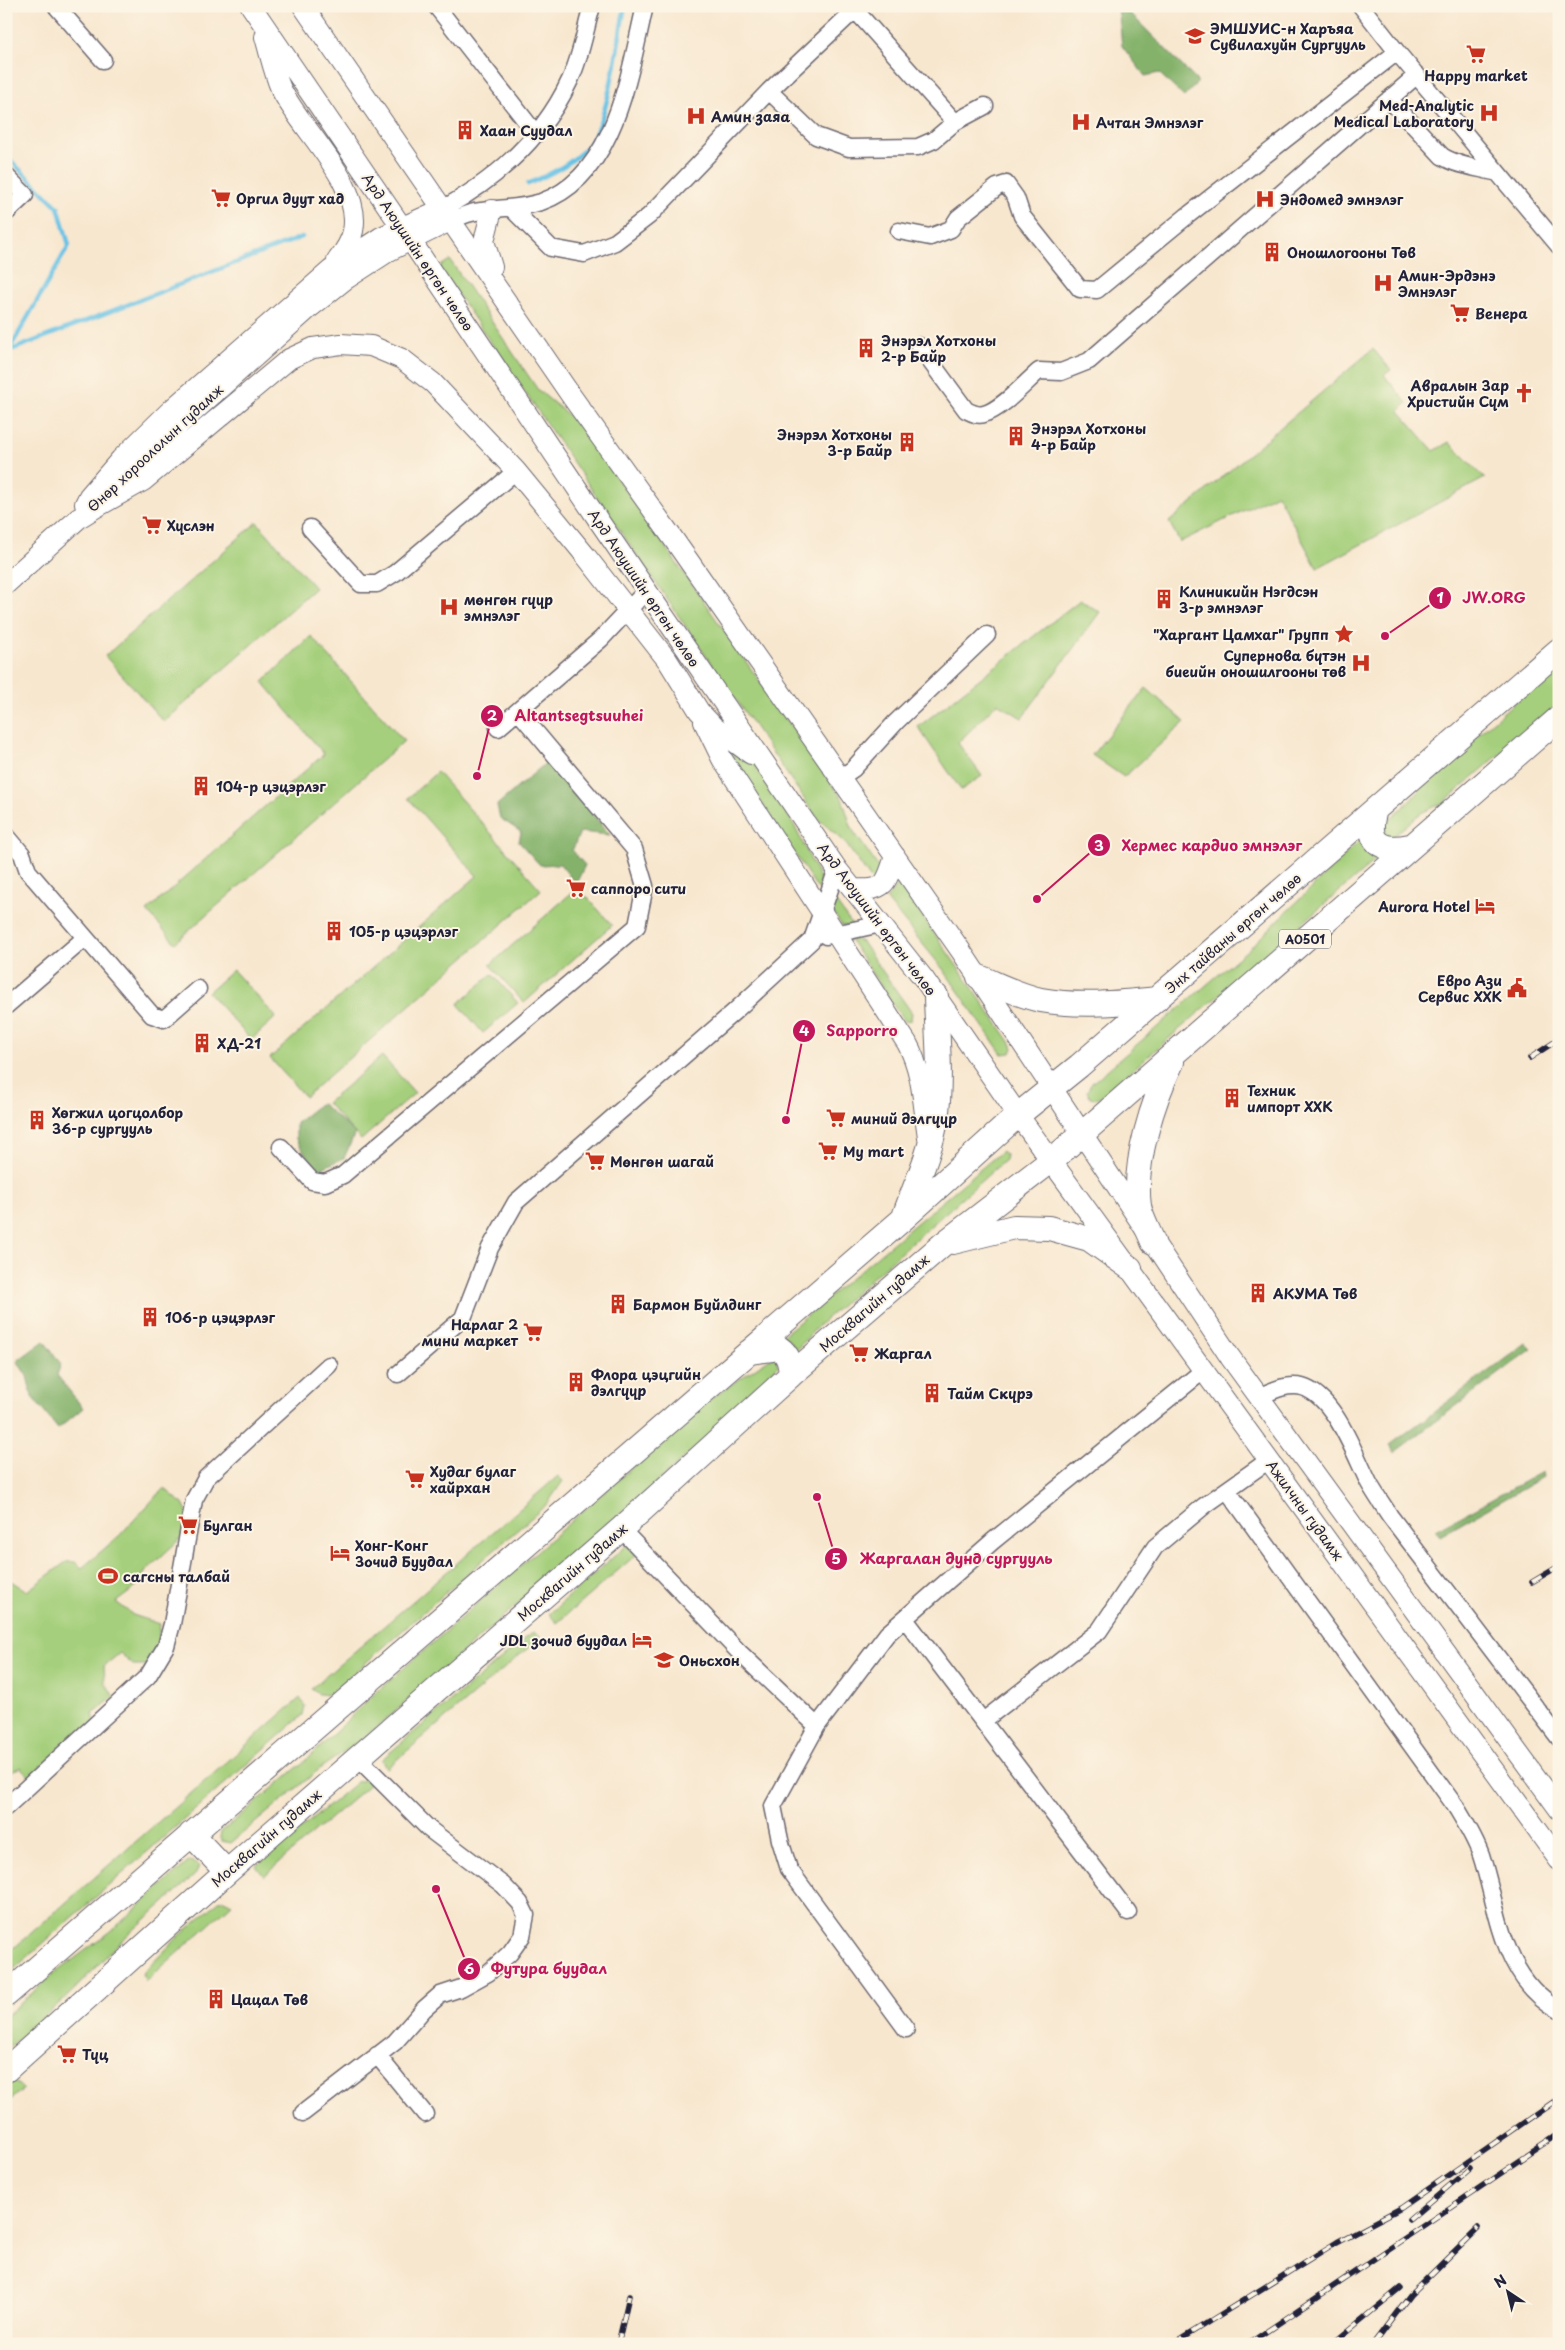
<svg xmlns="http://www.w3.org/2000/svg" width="1565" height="2350" viewBox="0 0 1565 2350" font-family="'Playpen Sans',sans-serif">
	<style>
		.green { fill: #a5cf7b; stroke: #64785b }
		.forest { fill: #84b26b; stroke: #536a53 }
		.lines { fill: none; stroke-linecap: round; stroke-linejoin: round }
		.stream { stroke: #67c2e5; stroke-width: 4.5 }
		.minor-casing { stroke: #6d676f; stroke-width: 19 }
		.major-casing { stroke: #6d676f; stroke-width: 22 }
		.highway-casing { stroke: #6d676f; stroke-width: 26 }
		.minor { stroke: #fff; stroke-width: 16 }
		.major { stroke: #fff; stroke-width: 20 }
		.highway { stroke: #fff; stroke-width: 24 }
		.rail-casing { stroke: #22223b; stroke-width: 5.5 }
		.rail { stroke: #fcf5e5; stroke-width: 4; stroke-dasharray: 11; stroke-linecap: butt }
		.labels { text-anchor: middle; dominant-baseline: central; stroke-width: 4; stroke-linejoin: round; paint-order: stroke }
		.shield { fill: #fcf5e5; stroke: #63616e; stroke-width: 1 }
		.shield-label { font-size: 12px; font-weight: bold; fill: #22223b }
		.poi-label { font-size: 14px; font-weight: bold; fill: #22223b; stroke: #fcf5e5; text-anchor: start }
		.street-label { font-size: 14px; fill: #22223b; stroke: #fcf5e5 }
		.leader { fill: none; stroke: #c2185b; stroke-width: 2 }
		.callout-dot { fill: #c2185b; stroke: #fcf5e5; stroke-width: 2 }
		.mark-label { font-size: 15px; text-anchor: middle; font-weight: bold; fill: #fff }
		.callout-label { font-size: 15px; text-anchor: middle; font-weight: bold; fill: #c2185b; stroke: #fcf5e5; stroke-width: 4; stroke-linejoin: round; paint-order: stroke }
	</style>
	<rect width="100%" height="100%" fill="#fcf5e5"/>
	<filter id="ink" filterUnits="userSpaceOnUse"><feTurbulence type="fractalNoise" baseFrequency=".02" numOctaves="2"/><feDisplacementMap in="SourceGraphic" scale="10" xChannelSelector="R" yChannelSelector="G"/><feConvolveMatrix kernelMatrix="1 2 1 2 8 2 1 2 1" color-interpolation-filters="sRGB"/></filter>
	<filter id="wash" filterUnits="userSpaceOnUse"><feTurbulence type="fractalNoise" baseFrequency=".0096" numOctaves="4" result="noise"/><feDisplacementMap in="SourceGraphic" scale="20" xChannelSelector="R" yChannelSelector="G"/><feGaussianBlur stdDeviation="1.12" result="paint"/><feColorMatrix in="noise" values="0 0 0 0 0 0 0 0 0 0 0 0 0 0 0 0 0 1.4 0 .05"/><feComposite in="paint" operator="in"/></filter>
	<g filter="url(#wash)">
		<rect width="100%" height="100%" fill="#f8e7cf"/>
		<!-- green -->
		<path class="green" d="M450 260 538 390 578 423 842 798 852 829 881 871 874 881 870 878 844 841 818 819 439 267Z
			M1373 349 1391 370 1384 375 1407 403 1399 411 1434 451 1449 442 1485 478 1317 568 1277 494 1180 542 1169 522Z
			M257 522 315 588 164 722 105 656Z
			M1080 600 1100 612 1022 718 997 703 958 743 982 776 961 790 918 727Z
			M311 636 404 741 175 943 147 911 324 754 263 682Z
			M1559 664V703L1443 803 1421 813 1391 838H1385L1382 826 1411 800 1433 773Z
			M1146 688 1185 722 1124 777 1092 755Z
			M733 752 752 760 794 825 820 879 821 888H817L740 770 732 754Z
			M437 772 541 890 305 1097 270 1058 477 876 408 798Z
			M1363 840 1380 856 1377 859 1101 1097 1096 1099 1089 1096 1087 1091 1092 1083 1252 946 1359 841Z
			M899 883 1011 1043 1013 1048 1011 1053 1002 1054 943 969 886 899Z
			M578 887 612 925 524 1003 490 965Z
			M832 897 852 925 842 926 830 908Z
			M848 937 862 942 912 1013 911 1020 904 1021Z
			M233 970 276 1017 251 1040 208 992Z
			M492 974 518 1003 483 1033 458 1004Z
			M382 1056 415 1093 361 1140 327 1103Z
			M1002 1151 1006 1155 1005 1160 818 1326 796 1350 788 1339 781 1337Z
			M776 1357 778 1366 750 1391 730 1418 367 1736 322 1767 231 1843 222 1841 220 1837 221 1832 312 1755 370 1698 710 1399 769 1359Z
			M558 1476 563 1481 547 1504 329 1695 319 1694 311 1689Z
			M164 1488 183 1504 190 1518 184 1535 146 1571 135 1588 116 1602 133 1615 160 1624 158 1642 147 1665H133L120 1653 104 1666 105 1682 114 1697 93 1713 97 1730 34 1781 20 1767 6 1776V1578L27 1591 66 1562H75L82 1568 119 1536Z
			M628 1544 637 1554 557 1623 549 1614Z
			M533 1632 541 1637 387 1768 381 1760Z
			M300 1698 305 1706 303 1715 6 1976V1955Z
			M365 1779 370 1784 264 1876 256 1866 357 1782Z
			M192 1861 199 1866 196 1874 119 1943 72 1992 6 2050V2016L55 1973 110 1932 187 1863Z
			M224 1900 232 1904 146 1981 142 1974 177 1938 219 1901Z
			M14 2080 23 2089 6 2104V2087Z"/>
		<!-- forest -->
		<path class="forest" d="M1118 6H1123L1198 82 1184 97 1159 73 1145 76 1122 46Z
			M548 761 610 835 580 832 572 851 585 865 576 884 560 864 540 865 519 842 521 832 500 818 497 805Z
			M321 1103 355 1133 344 1158 316 1171 296 1139V1123Z
			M44 1341 61 1364 57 1375 83 1408 58 1429 32 1397 27 1376 17 1361Z
			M1526 1343 1532 1349 1395 1452 1390 1445Z
			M1542 1472 1543 1477 1440 1536 1435 1530Z"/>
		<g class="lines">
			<!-- stream -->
			<path class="stream" d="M6 156 58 207 69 245 9 350
				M528 184C550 174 570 165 587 147 609 123 618 40 625 6
				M6 352 302 237"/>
		</g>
	</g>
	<g filter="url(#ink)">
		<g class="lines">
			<defs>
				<path id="minor" d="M56 6 103 60
					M436 6 536 134
					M1361 6 1397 52 1559 246
					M855 10 955 122
					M769 91 816 136 849 148 918 147 934 140 955 122 985 106
					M1389 99 1442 156C1457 166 1480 168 1498 173
					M6 176 25 195 6 213
					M444 208C498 178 544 136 570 80 581 57 585 30 592 6
					M512 209 551 248 584 254 615 242 649 216 769 91 859 6
					M452 220C461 216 471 212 481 211 502 207 519 209 541 202 616 176 629 73 645 6
					M899 231 930 237 951 229 958 218 997 187 1006 184 1016 198 1022 216 1080 289 1097 290 1187 216 1397 52
					M919 346 966 410C972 413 977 416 984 414 1001 410 1026 382 1039 371L1061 372 1089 361 1417 75
					M310 528 361 584H377L395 573 516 471
					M498 728 601 639 646 591
					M840 778 853 769 896 722 987 635
					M6 835 22 854 28 871 152 1015 164 1019 198 989
					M826 936 881 924
					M6 1006 85 938
					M281 1147 312 1181 325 1183 343 1175 637 926 645 886 634 849 518 711
					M398 1374 463 1318 490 1248 516 1202 735 1011 812 940 837 869
					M1258 1397C1272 1391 1287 1383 1302 1387 1335 1396 1355 1456 1369 1483 1375 1494 1383 1505 1390 1516L1559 1738
					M1227 1490 1456 1807C1465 1822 1475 1838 1481 1855 1499 1910 1501 1978 1559 2010
					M621 1529 740 1653 817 1726 887 1634 993 1541 1204 1370
					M905 1619 1128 1912
					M983 1721 1099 1631 1155 1547 1204 1506 1269 1460
					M817 1726 773 1806 780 1840 789 1869 906 2029
					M6 1807 148 1676 166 1646 172 1624 194 1500 206 1478 329 1365
					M377 2055 425 2114
					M303 2113 395 2042 424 2009 440 1995 461 1988 488 1973 510 1953 522 1936 526 1915 520 1903 503 1885 429 1829 358 1758"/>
				<path id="major" d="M251 6 401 226 599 521 837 869 924 979 1018 1115 1559 1860
					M303 6 572 397 672 537 961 951 1230 1357 1559 1809
					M265 37C270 54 274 73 281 89 300 129 363 184 353 231 351 242 344 252 337 261
					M492 210 484 241 492 267
					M85 504 89 496 121 459 171 410 331 270 381 237 444 208
					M95 508 143 481 289 359 313 348 341 344 371 346 402 359 433 383 516 471 585 555 668 661 699 711 714 727 751 754
					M6 584 79 518 95 508 173 430 307 310 346 279 389 251 452 220
					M704 722 722 759 907 1043C924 1074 923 1109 929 1143
					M854 889C885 891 886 885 895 856"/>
				<path id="highway" d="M1375 810C1365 842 1380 852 1410 846
					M979 977C999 985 1020 996 1041 1000 1079 1007 1119 1003 1157 999
					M905 1214C916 1183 931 1152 936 1119 942 1079 937 1036 936 996
					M953 1242 1014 1227 1049 1228 1089 1239 1130 1268
					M1153 1242C1149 1231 1141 1218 1139 1206 1133 1162 1153 1101 1172 1062
					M749 1352 779 1348C789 1355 790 1363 791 1375
					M191 1834 227 1872
					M6 1995 903 1219 1018 1115 1079 1066 1559 650
					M6 2070 227 1872 621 1529 791 1375 942 1245 1052 1160 1559 718"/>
			</defs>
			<!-- minor casing -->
			<use href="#minor" class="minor-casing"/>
			<!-- major casing -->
			<use href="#major" class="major-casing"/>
			<!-- highway casing -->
			<use href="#highway" class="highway-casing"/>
			<!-- minor -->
			<use href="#minor" class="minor"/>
			<!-- major -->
			<use href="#major" class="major"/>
			<!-- highway -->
			<use href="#highway" class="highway"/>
			<defs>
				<path id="rail" d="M1530 1058 1559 1039
					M1532 1582 1559 1566
					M1409 2220 1470 2168
					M618 2344 629 2296
					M1173 2344 1337 2242 1401 2208 1559 2098
					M1248 2344 1559 2134
					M1332 2344 1400 2288
					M1373 2344 1410 2295 1478 2228"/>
			</defs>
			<!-- rail casing -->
			<use href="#rail" class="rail-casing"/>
			<!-- rail -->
			<use href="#rail" class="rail"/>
		</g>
	</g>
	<!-- icons -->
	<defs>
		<symbol id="university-bare" viewBox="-9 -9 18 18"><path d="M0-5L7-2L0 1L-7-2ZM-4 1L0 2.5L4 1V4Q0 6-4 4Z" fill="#c8321e" stroke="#fcf5e5" stroke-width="2.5" paint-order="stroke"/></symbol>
		<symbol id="supermarket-bare" viewBox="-9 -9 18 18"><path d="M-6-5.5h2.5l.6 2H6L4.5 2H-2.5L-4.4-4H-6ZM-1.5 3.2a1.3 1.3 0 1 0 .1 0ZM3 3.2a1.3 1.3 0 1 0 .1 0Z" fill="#c8321e" stroke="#fcf5e5" stroke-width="2.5" paint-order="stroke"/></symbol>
		<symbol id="hospital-bare" viewBox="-9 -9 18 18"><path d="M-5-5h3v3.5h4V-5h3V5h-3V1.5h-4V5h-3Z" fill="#c8321e" stroke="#fcf5e5" stroke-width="2.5" paint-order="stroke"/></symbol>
		<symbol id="building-bare" viewBox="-9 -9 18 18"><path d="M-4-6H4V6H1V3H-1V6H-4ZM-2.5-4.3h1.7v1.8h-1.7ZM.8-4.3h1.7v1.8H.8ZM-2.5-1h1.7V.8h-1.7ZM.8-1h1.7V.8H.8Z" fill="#c8321e" stroke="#fcf5e5" stroke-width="2.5" paint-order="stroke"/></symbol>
		<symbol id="church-bare" viewBox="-9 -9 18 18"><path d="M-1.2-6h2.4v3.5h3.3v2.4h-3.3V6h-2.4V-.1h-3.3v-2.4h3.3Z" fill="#c8321e" stroke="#fcf5e5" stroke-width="2.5" paint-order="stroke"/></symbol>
		<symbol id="sight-bare" viewBox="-9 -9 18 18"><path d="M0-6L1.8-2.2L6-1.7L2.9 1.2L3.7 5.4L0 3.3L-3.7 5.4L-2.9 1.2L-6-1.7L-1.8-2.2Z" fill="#c8321e" stroke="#fcf5e5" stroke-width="2.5" paint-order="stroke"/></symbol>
		<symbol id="hotel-bare" viewBox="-9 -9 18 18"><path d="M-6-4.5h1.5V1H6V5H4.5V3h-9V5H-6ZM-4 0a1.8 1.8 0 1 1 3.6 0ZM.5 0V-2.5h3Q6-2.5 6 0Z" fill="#c8321e" stroke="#fcf5e5" stroke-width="2.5" paint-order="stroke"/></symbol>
		<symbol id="civic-bare" viewBox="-9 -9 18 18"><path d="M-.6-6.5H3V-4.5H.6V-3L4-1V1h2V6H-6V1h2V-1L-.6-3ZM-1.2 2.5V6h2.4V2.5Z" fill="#c8321e" stroke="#fcf5e5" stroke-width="2.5" paint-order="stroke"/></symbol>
		<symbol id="stadium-bare" viewBox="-9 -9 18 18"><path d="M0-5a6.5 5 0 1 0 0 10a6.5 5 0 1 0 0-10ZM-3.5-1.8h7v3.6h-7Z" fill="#c8321e" stroke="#fcf5e5" stroke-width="2.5" paint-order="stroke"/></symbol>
		<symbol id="school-bare" viewBox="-9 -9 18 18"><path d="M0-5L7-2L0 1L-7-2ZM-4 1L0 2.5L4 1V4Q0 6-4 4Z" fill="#c8321e" stroke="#fcf5e5" stroke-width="2.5" paint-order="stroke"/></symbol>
	</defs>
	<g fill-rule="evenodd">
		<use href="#university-bare" x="1181" y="22" width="28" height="28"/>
		<use href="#supermarket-bare" x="1462" y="40" width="28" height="28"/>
		<use href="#hospital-bare" x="1475" y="99" width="28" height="28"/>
		<use href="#hospital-bare" x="682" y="102" width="28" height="28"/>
		<use href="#hospital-bare" x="1067" y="108" width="28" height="28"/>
		<use href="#building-bare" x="451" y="116" width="28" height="28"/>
		<use href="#supermarket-bare" x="207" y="184" width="28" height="28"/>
		<use href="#hospital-bare" x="1251" y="185" width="28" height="28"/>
		<use href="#building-bare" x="1258" y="238" width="28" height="28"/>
		<use href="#hospital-bare" x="1369" y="269" width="28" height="28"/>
		<use href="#supermarket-bare" x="1446" y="299" width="28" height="28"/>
		<use href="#building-bare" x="852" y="334" width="28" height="28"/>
		<use href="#church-bare" x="1510" y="379" width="28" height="28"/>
		<use href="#building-bare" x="1002" y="422" width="28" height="28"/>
		<use href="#building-bare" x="893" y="428" width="28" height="28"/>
		<use href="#supermarket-bare" x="138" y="511" width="28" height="28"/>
		<use href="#building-bare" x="1150" y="585" width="28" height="28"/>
		<use href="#hospital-bare" x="435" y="593" width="28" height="28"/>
		<use href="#sight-bare" x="1330" y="620" width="28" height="28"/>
		<use href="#hospital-bare" x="1347" y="649" width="28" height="28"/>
		<use href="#building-bare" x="187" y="772" width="28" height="28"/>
		<use href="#supermarket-bare" x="562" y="874" width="28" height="28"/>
		<use href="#hotel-bare" x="1471" y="892" width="28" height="28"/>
		<use href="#building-bare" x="320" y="917" width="28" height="28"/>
		<use href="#civic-bare" x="1503" y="974" width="28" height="28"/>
		<use href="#building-bare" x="188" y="1029" width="28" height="28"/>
		<use href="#building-bare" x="1218" y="1084" width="28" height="28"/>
		<use href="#supermarket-bare" x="822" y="1104" width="28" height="28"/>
		<use href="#building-bare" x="23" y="1106" width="28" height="28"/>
		<use href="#supermarket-bare" x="814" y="1137" width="28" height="28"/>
		<use href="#supermarket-bare" x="581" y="1147" width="28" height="28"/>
		<use href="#building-bare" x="1244" y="1279" width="28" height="28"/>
		<use href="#building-bare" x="604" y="1290" width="28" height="28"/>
		<use href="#building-bare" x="136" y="1303" width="28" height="28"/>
		<use href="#supermarket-bare" x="519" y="1318" width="28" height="28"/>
		<use href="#supermarket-bare" x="845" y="1339" width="28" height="28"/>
		<use href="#building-bare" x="562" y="1368" width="28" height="28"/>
		<use href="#building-bare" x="918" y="1379" width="28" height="28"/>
		<use href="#supermarket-bare" x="401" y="1465" width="28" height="28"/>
		<use href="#supermarket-bare" x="174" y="1511" width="28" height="28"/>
		<use href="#hotel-bare" x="326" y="1539" width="28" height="28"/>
		<use href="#stadium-bare" x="94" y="1562" width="28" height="28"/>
		<use href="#hotel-bare" x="628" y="1626" width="28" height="28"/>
		<use href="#school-bare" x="650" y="1646" width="28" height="28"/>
		<use href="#building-bare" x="202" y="1985" width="28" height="28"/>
		<use href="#supermarket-bare" x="53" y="2040" width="28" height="28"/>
	</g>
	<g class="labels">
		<!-- shield labels -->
		<rect class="shield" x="1279" y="929.5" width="52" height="19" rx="4"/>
		<g class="shield-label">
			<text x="1305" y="939">A0501</text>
		</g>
		<!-- poi labels -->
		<g class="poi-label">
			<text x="1210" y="28">ЭМШУИС-н Харъяа<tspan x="1210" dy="16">Сувилахуйн Сургууль</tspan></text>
			<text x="1476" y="75" text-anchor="middle">Happy market</text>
			<text x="1474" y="105" text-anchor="end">Med-Analytic<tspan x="1474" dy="16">Medical Laboratory</tspan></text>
			<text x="711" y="116">Амин заяа</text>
			<text x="1096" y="122">Ачтан Эмнэлэг</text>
			<text x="480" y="130">Хаан Суудал</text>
			<text x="236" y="198">Оргил дуут хад</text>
			<text x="1280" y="199">Эндомед эмнэлэг</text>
			<text x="1287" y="252">Оношлогооны Төв</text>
			<text x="1398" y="275">Амин-Эрдэнэ<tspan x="1398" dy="16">Эмнэлэг</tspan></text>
			<text x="1475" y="313">Венера</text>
			<text x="881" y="340">Энэрэл Хотхоны<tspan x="881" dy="16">2-р Байр</tspan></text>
			<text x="1509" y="385" text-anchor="end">Авралын 3ар<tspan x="1509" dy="16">Христийн Сүм</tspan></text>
			<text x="1031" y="428">Энэрэл Хотхоны<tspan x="1031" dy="16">4-р Байр</tspan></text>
			<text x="892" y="434" text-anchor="end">Энэрэл Хотхоны<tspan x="892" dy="16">3-р Байр</tspan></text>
			<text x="167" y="525">Хүслэн</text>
			<text x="1179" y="591">Клиникийн Нэгдсэн<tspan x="1179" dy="16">3-р эмнэлэг</tspan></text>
			<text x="464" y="599">мөнгөн гүүр<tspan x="464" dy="16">эмнэлэг</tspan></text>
			<text x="1329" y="634" text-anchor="end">"Харгант Цамхаг" Групп</text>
			<text x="1346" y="655" text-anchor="end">Супернова бүтэн<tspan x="1346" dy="16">биеийн оношилгооны төв</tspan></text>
			<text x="216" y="786">104-р цэцэрлэг</text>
			<text x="591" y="888">саппоро сити</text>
			<text x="1470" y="906" text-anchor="end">Aurora Hotel</text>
			<text x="349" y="931">105-р цэцэрлэг</text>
			<text x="1502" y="980" text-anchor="end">Евро Ази<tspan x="1502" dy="16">Сервис ХХК</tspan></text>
			<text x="217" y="1043">ХД-21</text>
			<text x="1247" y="1090">Техник<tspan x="1247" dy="16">импорт ХХК</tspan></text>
			<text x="52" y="1112">Хөгжил цогцолбор<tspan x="52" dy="16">36-р сургууль</tspan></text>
			<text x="851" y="1118">миний дэлгүүр</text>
			<text x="843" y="1151">My mart</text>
			<text x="610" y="1161">Мөнгөн шагай</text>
			<text x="1273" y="1293">АКУМА Төв</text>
			<text x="633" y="1304">Бармон Буйлдинг</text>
			<text x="165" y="1317">106-р цэцэрлэг</text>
			<text x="518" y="1324" text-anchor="end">Нарлаг 2<tspan x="518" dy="16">мини маркет</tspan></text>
			<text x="874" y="1353">Жаргал</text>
			<text x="591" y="1374">Флора цэцгийн<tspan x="591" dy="16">дэлгүүр</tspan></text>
			<text x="947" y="1393">Тайм Скүрэ</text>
			<text x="430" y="1471">Худаг булаг<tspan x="430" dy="16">хайрхан</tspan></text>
			<text x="203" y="1525">Булган</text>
			<text x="355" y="1545">Хонг-Kонг<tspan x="355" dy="16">3очид Буудал</tspan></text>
			<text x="123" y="1576">сагсны талбай</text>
			<text x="627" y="1640" text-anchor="end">JDL зочид буудал</text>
			<text x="679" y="1660">Оньсхон</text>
			<text x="231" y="1999">Цацал Төв</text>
			<text x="82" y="2054">Түц</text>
		</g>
		<!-- street labels -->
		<g class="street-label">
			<text transform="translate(418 252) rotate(56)">Ард Аюушийн өргөн чөлөө</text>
			<text transform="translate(155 448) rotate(-43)">Өнөр хороололын гудамж</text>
			<text transform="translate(644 588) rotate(56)">Ард Аюушийн өргөн чөлөө</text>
			<text transform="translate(877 919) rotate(53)">Ард Аюушийн өргөн чөлөө</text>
			<text transform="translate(1233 933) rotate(-41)">Энх тайваны өргөн чөлөө</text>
			<text transform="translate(874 1303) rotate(-41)">Москвагийн гудамж</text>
			<text transform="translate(1305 1510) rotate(54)">Ажилчны гудамж</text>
			<text transform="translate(572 1572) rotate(-41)">Москвагийн гудамж</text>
			<text transform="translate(266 1838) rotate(-41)">Москвагийн гудамж</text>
		</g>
	</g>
	<!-- callouts -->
	<path class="leader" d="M1385 636L1440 598M477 776L492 716M1037 899L1099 845M786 1120L804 1031M817 1497L836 1559M436 1889L469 1969"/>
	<g class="callout-dot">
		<circle cx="1385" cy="636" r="5"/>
		<circle cx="477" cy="776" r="5"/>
		<circle cx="1037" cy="899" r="5"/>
		<circle cx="786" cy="1120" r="5"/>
		<circle cx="817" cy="1497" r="5"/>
		<circle cx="436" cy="1889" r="5"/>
		<circle cx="1440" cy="598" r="12"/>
		<circle cx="492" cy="716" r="12"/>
		<circle cx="1099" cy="845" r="12"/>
		<circle cx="804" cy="1031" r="12"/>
		<circle cx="836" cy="1559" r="12"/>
		<circle cx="469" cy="1969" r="12"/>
	</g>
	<g class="mark-label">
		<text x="1440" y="603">1</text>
		<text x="492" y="721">2</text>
		<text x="1099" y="851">3</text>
		<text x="804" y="1036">4</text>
		<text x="836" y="1564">5</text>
		<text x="469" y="1974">6</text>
	</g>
	<g class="callout-label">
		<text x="1494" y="603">JW.ORG</text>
		<text x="579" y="721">Altantsegtsuuhei</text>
		<text x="1212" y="851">Хермес кардио эмнэлэг</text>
		<text x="862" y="1036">Sapporro</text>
		<text x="956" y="1564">Жаргалан дунд сургууль</text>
		<text x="549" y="1974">Футура буудал</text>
	</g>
	<!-- margin -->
	<rect width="1565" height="2350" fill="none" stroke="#fcf5e5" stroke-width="25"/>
	<!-- north arrow -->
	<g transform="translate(1508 2292) rotate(325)" stroke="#fcf5e5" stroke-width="4" paint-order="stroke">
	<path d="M0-4L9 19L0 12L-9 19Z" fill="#22223b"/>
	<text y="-8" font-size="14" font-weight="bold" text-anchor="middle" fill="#22223b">N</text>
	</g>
</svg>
